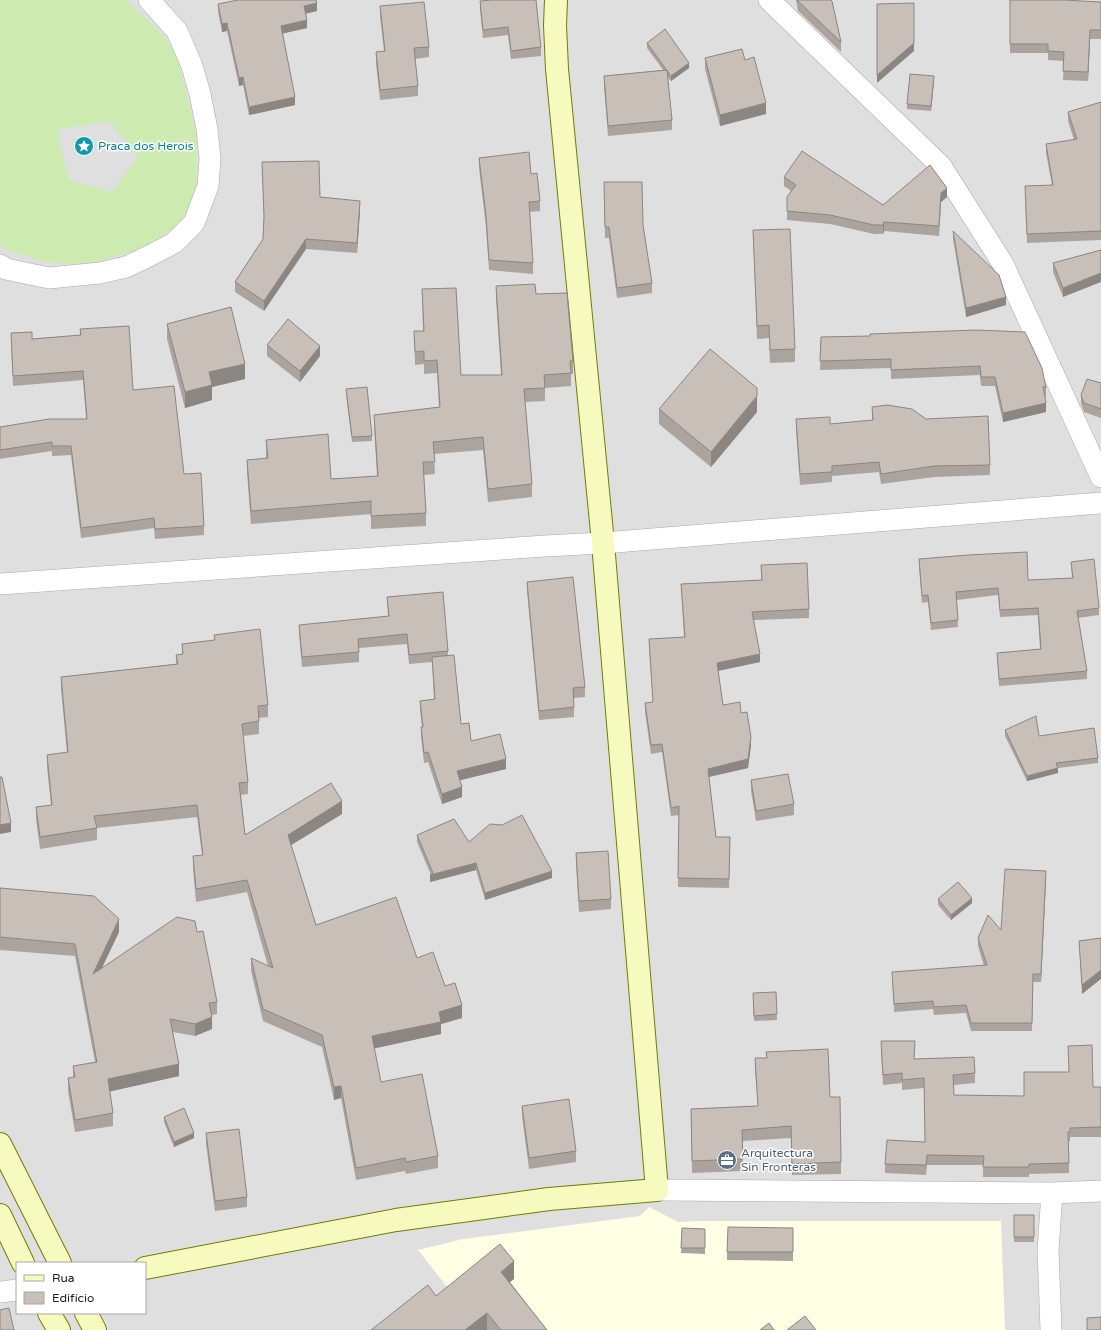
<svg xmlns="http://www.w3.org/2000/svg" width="1101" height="1330" viewBox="0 0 1101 1330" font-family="'Varela Round',sans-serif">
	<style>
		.residential { fill: #e0dfdf; fill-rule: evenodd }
		.education { fill: #ffffe5 }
		.grass { fill: #cdebb0; fill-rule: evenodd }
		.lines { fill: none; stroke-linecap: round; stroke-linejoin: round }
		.street-casing { stroke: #a9a9a9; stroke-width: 22 }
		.secondary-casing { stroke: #707d05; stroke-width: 24 }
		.street { stroke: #fff; stroke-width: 21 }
		.secondary { stroke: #f7fabf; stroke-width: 22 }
		.wall { fill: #aba49e }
		.shaded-wall { fill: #8b8681 }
		.building { fill: #c7bfb8; stroke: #8b8681 }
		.labels { text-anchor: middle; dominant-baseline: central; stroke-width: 3; stroke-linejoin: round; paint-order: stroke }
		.culture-label { font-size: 12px; fill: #0d838f; stroke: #fff; text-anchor: start }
		.service-label { font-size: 12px; fill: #4e5e75; stroke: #fff; text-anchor: start }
	</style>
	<rect width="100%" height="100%" fill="#f2efe9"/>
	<!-- residential -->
	<path class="residential" d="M0 0H1101V1330H0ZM17 1263H145V1313H17Z"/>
	<!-- education -->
	<path class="education" d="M649 1207 678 1222 700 1221H1001L1005 1330H481L418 1250 463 1239 640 1216Z"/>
	<!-- grass -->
	<path class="grass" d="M0 0H125L154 25 176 53 188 99 197 138 196 191 179 225 140 249 85 266 40 261 5 249 0 245ZM110 121 138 157 112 192 69 180 57 130Z"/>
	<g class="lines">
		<defs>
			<path id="street" d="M769 0 941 166 1003 264 1101 477
				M0 265 6 269 49 278 100 273 126 267 145 258 174 243 194 223 208 186 210 159 207 129 200 94 192 66 177 31 149 0
				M0 584 545 546 603 543 1101 503
				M657 1190 1052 1193 1101 1191
				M0 1292 17 1290
				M1051 1330 1048 1250 1052 1193"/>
			<path id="secondary" d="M0 1144 60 1263
				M0 1215 23 1263
				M145 1268 396 1220 549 1199 657 1190 603 543 557 69 555 25 556 0
				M49 1313 59 1330
				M86 1313 95 1330"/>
		</defs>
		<!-- street casing -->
		<use href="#street" class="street-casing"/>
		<!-- secondary casing -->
		<use href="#secondary" class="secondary-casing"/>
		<!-- street -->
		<use href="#street" class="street"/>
		<!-- secondary -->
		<use href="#secondary" class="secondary"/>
	</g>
	<!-- wall -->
	<path class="wall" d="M796 0H831L841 42V52L798 11Z
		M1010 0 1101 2V39H1090L1088 81 1063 80 1064 61 1048 60V53H1010Z
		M480 1 541 47V56L511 59 508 35 483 38 480 10Z
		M218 4 317 11 305 14 307 28 283 33 295 105 249 115 243 85 239 86 227 31 222 32 218 12Z
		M380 6 429 47V57L415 59 418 86V96L380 100 376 63V52L384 51 380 16Z
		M647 43 689 68 671 81 667 77 672 120V130L608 136 604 87V76L663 70 647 48Z
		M705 58 745 60 766 114 720 126 705 69Z
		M934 81 931 111 907 109V104Z
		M1101 102V240L1027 243 1025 195 1052 185 1046 153V144L1074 140 1068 121V112Z
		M479 158 531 174 540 201V211L530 212 533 263V274L489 270 486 227 479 168Z
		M262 162 320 197 360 210 357 253 306 249 264 311 235 292V282L263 239 264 219Z
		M784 177 883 205 947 197 941 202 939 236 884 231 883 234H874L830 224 787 220V197L791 191 784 186Z
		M604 193 643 225 652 283V293L617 298 609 238H605Z
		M753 230 795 349V362L770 363 769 338 757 339Z
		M953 231 1006 305 966 317 953 239Z
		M1101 250 1063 297 1053 272V263Z
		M496 286 536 294 573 361V374H571V386L545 388V401L525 402 532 484V497L488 502 483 450 434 454 435 474 424 475 426 513V526L371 529V514L251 524 247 473V460L266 458V440L331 479 377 476 374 427V415L439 407 437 373 424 374V364L415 365 414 331H423L422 289 461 375H501L496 299Z
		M167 324 245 379 212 387V400L185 408 167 339Z
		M80 329 133 390 184 474 204 526V535L155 539 154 528 81 538 71 455 52 456V451L0 459V427L86 419 83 380 13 386 11 343V333L32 339 80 335Z
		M976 330 1046 388V396H1045L1046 412 1003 422 995 386H981L980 375 891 379V368L820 370 821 337 870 336Z
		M267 345 320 356 300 382 267 356Z
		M1101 383V418L1084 412 1081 404V395Z
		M346 389 372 436V441L352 442 346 394Z
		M872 407 990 465V475L934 477 881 484 879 472 832 476V482L800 485 796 430V419L830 424 872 421Z
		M659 409 757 412 711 467 659 424Z
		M919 559 1028 580 1072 578 1071 562 1099 608V615L1078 618 1087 671V679L999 686 997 653 1040 649 1038 615 1000 617 998 595 957 600 958 627 931 630 928 602 922 603 919 567Z
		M761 565 809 609V618L754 620 760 662 718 671 723 705 741 713 751 745 748 768 709 777 716 837H730L729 888 678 887 679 815 671 816 662 752 651 754 645 712V703L653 702 649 648V639L684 637 681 584 761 580Z
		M527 582 585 687V697L574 698V717L539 720 527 591Z
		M387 597 448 651V656L461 724 471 741 506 769 460 780 462 797 442 804 428 762 424 763 421 736V727H422L420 710V701L434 699 432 662 409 664 407 644 359 648V662L302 667 299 634V625L388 616Z
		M214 635 268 705V717L259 718V734L243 736 248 782V794L241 795 245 835 342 814 291 845 316 925 417 958 445 986 462 1018 441 1024V1034L374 1048 381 1082 438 1156V1168L406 1174 405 1171 356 1180 341 1098 334 1100 322 1047 263 1021 251 971V958L268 966 247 892 196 902 193 869V856L202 855 197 817 97 828V840L40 849 36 819V807L51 805 47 767V755L67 753 61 689V677L176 664V655L182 654V644L214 640Z
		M1005 730 1039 736 1098 758V763L1058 768V773L1027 781 1005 736Z
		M751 780 794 804V815L756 821 751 791Z
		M417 835 469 842 552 878 485 900 476 870 430 882 431 875 417 842Z
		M576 853 611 899V909L579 912 576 864Z
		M1046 879 1041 982H1033L1032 1031H971L966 1013 934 1015 933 1009 894 1012 892 972 984 966 978 946V938L1001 930Z
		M0 888 119 932 101 968 197 932 217 1002V1014L212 1015V1029L195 1036 173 1032 179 1076 110 1091 113 1113V1126L75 1132 68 1091V1078H73V1066L95 1062 75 956 0 950Z
		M938 899 972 903 951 920 938 905Z
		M1101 938 1082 994 1079 941Z
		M776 992 777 1020 754 1021 753 999Z
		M881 1041 915 1059 975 1073V1083L954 1085V1095L1024 1096 1093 1087H1101V1137H1070V1141H1069V1173L1029 1174V1177H983V1165H927L926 1175 885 1173V1164L925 1142 924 1088 902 1090V1083L883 1085 881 1051Z
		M766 1052 830 1097 841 1162V1174L792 1175 791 1138 742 1141 743 1171 692 1173 691 1109 758 1106 755 1070V1058H766Z
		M522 1106 576 1151V1162L529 1169 522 1116Z
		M164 1117 194 1138 174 1147 164 1122Z
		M206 1133 247 1197V1207L215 1211 206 1144Z
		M1014 1215H1034V1242H1014Z
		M682 1228 705 1229V1254L681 1253Z
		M793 1228V1261L727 1260V1252Z
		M514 1279 510 1282 547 1330H371L436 1296Z"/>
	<!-- shaded-wall -->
	<path class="shaded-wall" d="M317 3V11L304 14V6Z
		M307 20V28L281 34V26Z
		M227 23V31L222 32V24Z
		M1090 30V39L1088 81V72Z
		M914 43V51L877 83V75Z
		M689 63V68L671 81V76Z
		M934 76V81L931 111V106Z
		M243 77V85L239 86V78Z
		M295 97V105L249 115V107Z
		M766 103V114L720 126V115Z
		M947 188V197L941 202 939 236 941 193Z
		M360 201V210L357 253V243Z
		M884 222V231L883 234V225Z
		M306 239V249L264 311V301Z
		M1101 273V282L1063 297V288Z
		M1006 297V305L966 317V308Z
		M320 346V356L300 382V371Z
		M245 364V379L212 387V400L185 408V392L209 372Z
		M757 396V412L711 467V452Z
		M1046 403V412L1003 422V413Z
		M760 654V662L717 671V663Z
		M751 737V745L748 768 708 777V769Z
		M506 759V769L457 781V771Z
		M1058 768V773L1027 781V776Z
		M462 787V797L442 804V794Z
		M342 801V814L288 847V835Z
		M11 823V832L0 834V825Z
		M476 863V870L430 882V875Z
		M552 871V878L485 900V893Z
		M1046 871V879L1041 982V974Z
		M972 898V903L951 920V915Z
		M119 919V932L93 987V974Z
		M1101 970V979L1082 994V985Z
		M462 1005V1018L441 1024V1034L372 1049V1036L439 1012Z
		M212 1017V1029L195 1036V1024Z
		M179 1064V1076L108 1092V1079Z
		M341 1086V1098L334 1100V1087Z
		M194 1133V1138L174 1147V1142Z
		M514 1261V1279L501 1289V1272Z
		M487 1313V1330H465Z"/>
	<!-- building -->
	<path class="building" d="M238 0H316L317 3 304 6 307 20 281 26 295 97 249 107 243 77 239 78 227 23 222 24 218 4Z
		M492 0H536L541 47 511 51 508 27 483 30 480 1Z
		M797 0H831L832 1 841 42 823 25Z
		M1010 0H1063L1101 2V30H1090L1088 72 1063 71 1064 52 1048 51V44H1010Z
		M424 2 429 47 414 48 418 86 380 90 376 52 385 51 380 6Z
		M914 3V43L877 75V4Z
		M665 29 689 63 671 76 647 43Z
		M742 49 745 60 754 57 766 103 720 115 705 58Z
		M667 70 672 120 608 126 604 76Z
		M910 74 934 76 931 106 907 104Z
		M1101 102V231L1027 234 1025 186 1053 185 1046 144 1077 139 1068 112Z
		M802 151 883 205 930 165 947 188 941 193 939 226 884 222 883 225H874L830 215 787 211V197L796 185 784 177Z
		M529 152 531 174 537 173 540 201 529 202 533 263 489 260 486 216 479 158Z
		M319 161 320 197 360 201 357 243 306 239 264 301 235 282 263 239 264 216 262 162Z
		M604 182H642L643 225 652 283 617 288 609 227H605Z
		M790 229 795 349 770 350 769 325 757 326 753 230Z
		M953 231 999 275 1006 297 966 308Z
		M1101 250V273L1063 288 1053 263Z
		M535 284 536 294 567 293 573 361H570L571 373 544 375 545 388 524 389 532 484 488 489 483 437 433 442 435 462H423L426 513 371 516V501L251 511 247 460 268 458 266 440 328 434 331 479 378 476 374 415 440 407 437 360 424 361V351L415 352 414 331H424L422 289 456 288 461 375H502L496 286Z
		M231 307 245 364 209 372 212 385 185 392 167 324Z
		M288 319 320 346 300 371 267 345Z
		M129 326 133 390 174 386 184 474 201 473 204 526 155 529 154 518 81 528 71 446H52V442L0 450V427L49 419H87L83 371 13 376 11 333 32 332V339L81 335 80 329Z
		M976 330 1025 332 1042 368 1046 388 1043 386 1046 403 1003 413 995 377H981L980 366 891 370V359L820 361 821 337 870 336V334Z
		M710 349 757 388V396L711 452 659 409Z
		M1087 379 1101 383V409L1084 403 1081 395Z
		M367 387 372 436 352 437 346 389Z
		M887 405 912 409 926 419 988 416 990 465 934 466 881 474 879 462 832 466V472L800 474 796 419 830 417V424L873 420 872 407Z
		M1027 552 1028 580 1073 578 1071 562 1094 559 1099 608 1077 611 1087 671 999 679 997 653 1041 649 1038 608 1000 610 998 588 956 592 958 620 931 623 928 595 922 596 919 559 968 555Z
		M807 563 809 609 752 612 760 654 717 663 723 705 740 702 741 713 747 712 751 737 748 759 708 769 716 837H730L729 879 678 878 679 806 671 808 662 744 651 745 645 703 653 702 649 639 685 637 681 584 762 580 761 565Z
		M573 577 585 687 573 688 574 707 539 711 527 582Z
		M443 592 448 651 409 655 407 634 358 639 359 652 302 657 299 625 389 616 387 597Z
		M260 629 268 705 258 706 259 721 242 724 248 782 239 783 245 835 331 783 342 801 288 835 316 925 396 897 417 958 433 952 445 986 455 983 462 1005 439 1012 441 1022 372 1036 381 1082 422 1074 438 1156 406 1162 405 1158 356 1168 341 1086 334 1087 322 1035 263 1009 251 958 273 968 247 880 196 889 193 856 203 855 197 805 94 816 97 828 40 837 36 807 52 805 47 755 68 752 61 677 178 664 176 655 183 654 182 644 215 640 214 635Z
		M454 655 461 724 469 723 471 741 500 734 506 759 457 771 462 787 442 794 428 752 424 753 421 727H423L420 701 435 699 432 657Z
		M1036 716 1039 736 1094 728 1098 758 1056 763 1058 768 1027 776 1005 730Z
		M788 774 794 804 756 811 751 780Z
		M0 777H2L11 823 0 825Z
		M522 815 552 871 485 893 476 863 430 875 433 873 417 835 454 819 469 842 490 824 502 825Z
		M608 851 611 899 579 901 576 853Z
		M1005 869 1046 871 1041 974H1033L1032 1023H971L966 1005 934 1007 933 1001 894 1004 892 972 987 965 978 938 988 915 1001 930Z
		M958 882 972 898 951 915 938 899Z
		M0 888 94 896 119 919 93 974 177 917 195 921 197 932 203 931 217 1002 209 1003 212 1017 195 1024 170 1019 179 1064 108 1079 113 1113 75 1120 68 1078 75 1077 73 1066 97 1062 75 944 0 937Z
		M1101 938V970L1082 985 1079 941Z
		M776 992 777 1014 754 1016 753 993Z
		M881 1041H915L914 1059 974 1057 975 1073 953 1075 954 1095 1024 1096V1072H1069L1068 1046 1092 1045 1093 1087H1101V1127L1070 1128V1132H1068L1069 1163 1029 1164V1167H983L984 1156 927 1155 926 1165 885 1164 887 1140 925 1142 924 1078 902 1080V1073L883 1075Z
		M828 1049 830 1097H840L841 1162 792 1164 791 1126 742 1130 743 1159 692 1161 691 1109 758 1106 755 1058H767L766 1052Z
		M569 1099 576 1151 529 1158 522 1106Z
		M184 1108 194 1133 174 1142 164 1117Z
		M239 1129 247 1197 215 1201 206 1133Z
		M1014 1215H1034V1237H1014Z
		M728 1227 793 1228V1252H727Z
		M682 1228 705 1229V1248H681Z
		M500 1244 514 1261 501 1272 547 1330H501L487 1313 465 1330H371L428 1285 436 1296Z
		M9 1308 14 1330H0V1310Z
		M805 1316 816 1330H787Z
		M1101 1317V1330H1087V1318Z
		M769 1323 774 1330H760Z"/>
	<!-- icons -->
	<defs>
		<symbol id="sight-disc" viewBox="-11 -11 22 22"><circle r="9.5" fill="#0f9aa8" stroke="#fff"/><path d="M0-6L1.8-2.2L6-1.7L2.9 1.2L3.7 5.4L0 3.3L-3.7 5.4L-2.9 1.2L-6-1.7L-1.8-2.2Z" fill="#fff"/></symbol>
		<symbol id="office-disc" viewBox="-11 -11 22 22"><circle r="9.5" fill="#5c6f8a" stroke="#fff"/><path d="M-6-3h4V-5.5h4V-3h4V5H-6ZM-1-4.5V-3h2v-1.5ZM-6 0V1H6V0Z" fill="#fff"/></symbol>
	</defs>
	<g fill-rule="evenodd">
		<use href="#sight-disc" x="73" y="135" width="22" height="22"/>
		<use href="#office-disc" x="716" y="1149" width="22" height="22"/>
	</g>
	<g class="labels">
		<!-- culture labels -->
		<g class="culture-label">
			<text x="98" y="146">Praca dos Herois</text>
		</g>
		<!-- service labels -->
		<g class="service-label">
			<text x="741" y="1153">Arquitectura<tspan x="741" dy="14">Sin Fronteras</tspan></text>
		</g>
	</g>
	<!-- legend -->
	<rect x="16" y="1262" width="130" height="52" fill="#ffffff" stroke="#a7a7a7"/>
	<rect x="24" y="1275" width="20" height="6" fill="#f7fabf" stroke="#a7a7a7"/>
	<text x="52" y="1282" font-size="12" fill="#222222">Rua</text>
	<rect x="24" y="1292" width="20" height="12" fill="#c7bfb8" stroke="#a7a7a7"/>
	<text x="52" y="1302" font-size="12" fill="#222222">Edifício</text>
</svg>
